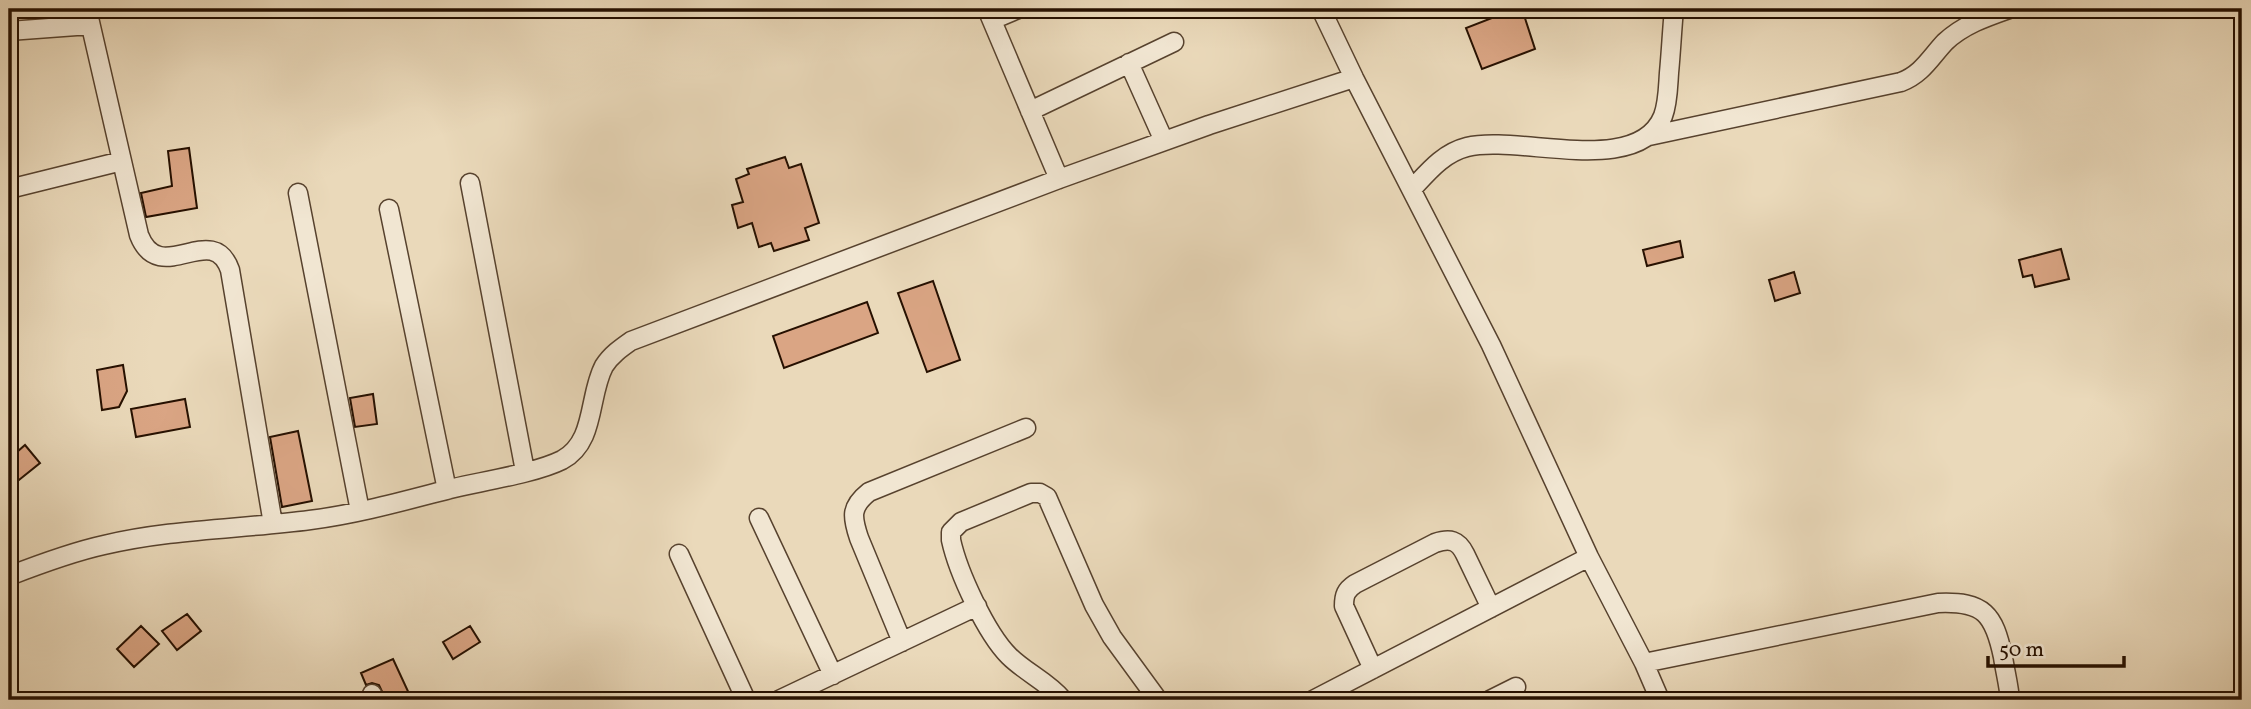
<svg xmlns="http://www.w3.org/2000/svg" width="2251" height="709" viewBox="0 0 2251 709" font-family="Vollkorn,serif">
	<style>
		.building { fill: #daa584; stroke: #261000; stroke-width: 2 }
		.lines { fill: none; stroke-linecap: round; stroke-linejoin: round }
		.minor-casing { stroke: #57422e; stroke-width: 21 }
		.minor { stroke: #f1e6d2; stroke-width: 18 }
	</style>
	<rect width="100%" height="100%" fill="#ead9ba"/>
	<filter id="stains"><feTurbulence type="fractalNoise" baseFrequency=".00286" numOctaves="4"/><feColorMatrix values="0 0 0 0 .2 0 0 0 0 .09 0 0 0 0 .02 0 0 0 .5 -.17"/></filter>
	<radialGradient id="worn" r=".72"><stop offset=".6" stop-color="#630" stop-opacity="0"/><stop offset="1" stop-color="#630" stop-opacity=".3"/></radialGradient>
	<!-- building -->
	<path class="building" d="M1515 9H1522L1535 49 1482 69 1466 28Z
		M189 148 197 208 146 217 141 193 172 186 168 151Z
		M785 157 789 168 801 164 819 223 805 228 809 240 774 251 771 243 759 247 752 223 738 228 732 205 743 202 736 179 749 174 747 169Z
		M1680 241 1683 257 1647 266 1643 250Z
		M2061 249 2069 279 2035 287 2032 275 2023 277 2019 260Z
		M1794 272 1800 293 1775 301 1769 280Z
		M933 281 960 360 927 372 898 293Z
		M867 302 878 333 784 368 773 336Z
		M123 365 127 391 119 407 102 410 97 370Z
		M373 394 377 424 355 427 350 398Z
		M185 399 190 427 136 437 131 409Z
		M298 431 312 501 282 507 270 437Z
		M25 445 40 463 9 488V459Z
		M187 614 201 631 177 650 162 631Z
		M141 626 159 644 134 667 117 649Z
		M470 626 480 642 453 659 443 642Z
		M393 659 412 700H386L379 685 372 683 366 685 361 673Z"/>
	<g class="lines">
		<defs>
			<path id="minor" d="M87 9 139 235C160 289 212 219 230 270L273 524
				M987 9 1059 179
				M1321 9 1354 78 1491 345 1589 557 1644 663 1660 700
				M992 20 1018 9
				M9 31 90 25
				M1129 63 1164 141
				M1030 111 1174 42
				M1649 136 1901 82C1922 74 1930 58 1945 42 1963 25 1986 17 2009 9
				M470 183 525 471
				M9 189 122 161
				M1412 189C1428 172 1443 153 1467 147 1518 134 1638 178 1663 116 1668 103 1668 87 1669 73 1671 52 1672 30 1674 9
				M298 193 360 511
				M389 209 447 490
				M759 518 833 675
				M679 554 746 700
				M9 576C40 564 72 552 104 545 171 529 242 529 310 520 358 514 407 500 454 488 484 481 536 473 562 460 596 442 588 396 604 366 611 355 621 348 631 341L1059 179 1209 125 1354 78
				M902 642 859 538C852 517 850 507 869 492L1026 428
				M1644 663 1938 603C1984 601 1994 614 2003 657 2005 671 2009 686 2010 700
				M1373 669 1344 606C1344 595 1346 590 1355 584L1435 543C1450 538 1458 540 1465 554L1491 608
				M372 694 375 700
				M779 700 977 606
				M1063 700C1047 681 1026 673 1009 656 986 633 958 572 951 540V532L961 522 1031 493H1040L1047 497 1094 605 1112 637 1158 700
				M1313 700 1589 557
				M1490 700 1516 687"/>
		</defs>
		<!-- minor casing -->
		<use href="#minor" class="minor-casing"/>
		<!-- minor -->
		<use href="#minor" class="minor"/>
	</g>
	<!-- margin -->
	<rect width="2251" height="709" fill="none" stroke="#ead9ba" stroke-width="35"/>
	<rect x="10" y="10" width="2230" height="688" fill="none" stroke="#261000" stroke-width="3.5"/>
	<rect x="18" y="18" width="2216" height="674" fill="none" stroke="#261000" stroke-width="2"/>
	<!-- scale -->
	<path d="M1988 656v10h136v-10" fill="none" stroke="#261000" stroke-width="3.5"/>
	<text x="1999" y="656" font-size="21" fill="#261000" stroke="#f1e6d2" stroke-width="5" paint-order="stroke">50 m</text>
	<rect width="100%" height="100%" filter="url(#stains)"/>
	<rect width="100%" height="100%" fill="url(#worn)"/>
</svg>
